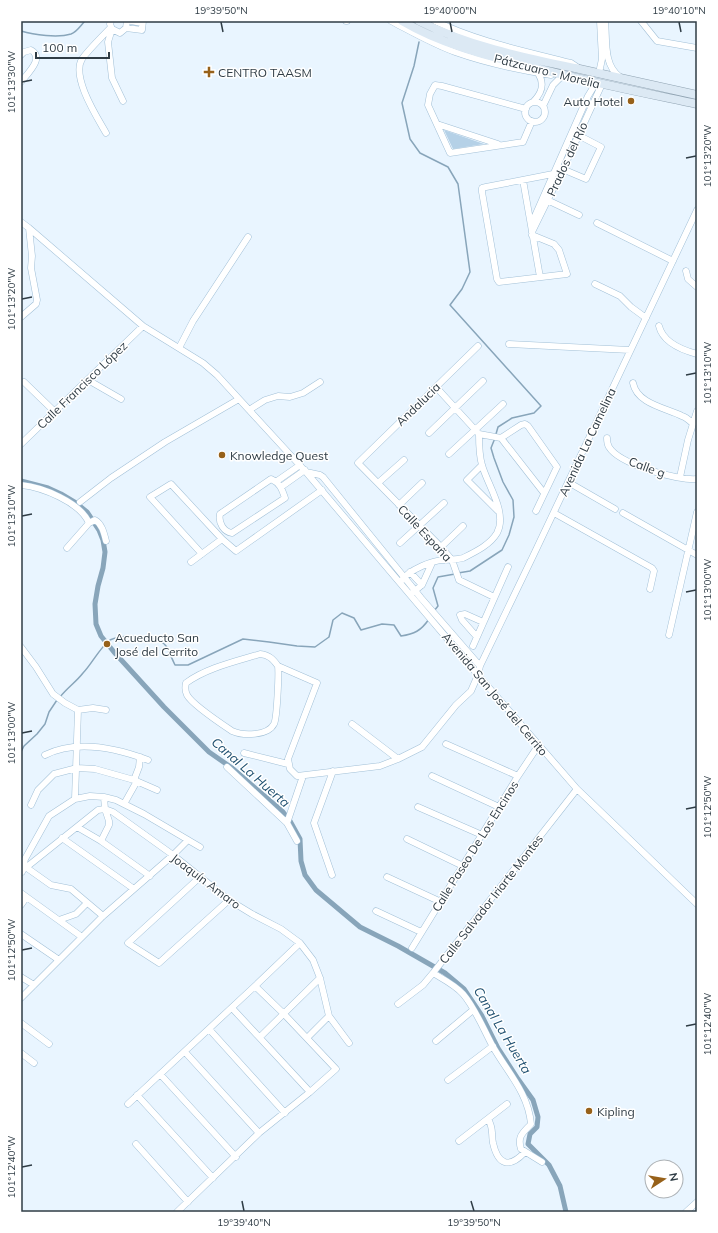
<svg xmlns="http://www.w3.org/2000/svg" width="718" height="1233" viewBox="0 0 718 1233" font-family="Mulish,sans-serif">
	<style>
		.green { fill: #b5d1e7 }
		.lines { fill: none; stroke-linecap: round; stroke-linejoin: round }
		.stream { stroke: #88a5ba; stroke-width: 1.5 }
		.canal { stroke: #88a5ba; stroke-width: 5 }
		.minor-casing { stroke: #a2c0d7; stroke-width: 7 }
		.major-casing { stroke: #90a3b2; stroke-width: 9 }
		.minor { stroke: #fff; stroke-width: 6 }
		.major { stroke: #dce9f4; stroke-width: 8 }
		.ticks { fill: none; stroke: #2f3c45; stroke-width: 1.5 }
		.poi-dot { fill: #97611a; stroke: #fff; stroke-width: 1.5 }
		.labels { text-anchor: middle; dominant-baseline: central; stroke-width: 3; stroke-linejoin: round; paint-order: stroke }
		.street-label { font-size: 12px; fill: #2f3c45; stroke: #fff }
		.poi-label { font-size: 12px; fill: #2f3c45; stroke: #fff; text-anchor: start }
		.water-label { font-size: 13px; font-style: italic; fill: #205171; stroke: #fff }
		.neatline { fill: none; stroke: #2f3c45; stroke-width: 1.5 }
		.ticks-label { font-size: 10px; text-anchor: middle; fill: #2f3c45 }
	</style>
	<rect width="100%" height="100%" fill="#e9f5ff"/>
	<!-- green -->
	<path class="green" d="M444 130 484 144 453 149Z"/>
	<g class="lines">
		<!-- stream -->
		<path class="stream" d="M21 31C34 35 58 38 71 34 77 32 81 25 85 21
			M419 42 414 66 402 103 410 139 420 153 448 167 458 184 470 272 462 289 450 305 541 406 534 413 512 418 498 427 496 434
			M458 573 470 571 502 550 509 535 514 517 513 500 503 482 494 458 491 448 495 438
			M434 611 438 606 433 588 438 577 455 574
			M60 697C67 688 76 682 83 673 91 665 101 646 110 640 122 634 158 635 166 646 169 651 172 659 175 665H188L243 639 269 642 297 646 315 647 329 637 333 620 342 613 354 618 361 630 382 624 394 625 401 636C414 634 421 631 429 619
			M21 752 24 746 37 734 45 724 49 712 57 700"/>
		<!-- canal -->
		<path class="canal" d="M21 481 48 488 61 494 76 503 87 512 99 530 103 540 105 552 103 568 98 586 95 604 96 624 101 636 114 652 164 707 209 752 232 768 283 812 290 821 300 839 301 861 305 875 316 890 360 927 398 946 445 973 464 989 482 1016 498 1048 518 1079 533 1100 538 1117 537 1127 530 1134 528 1144 549 1165 560 1186 566 1212"/>
		<defs>
			<path id="minor" d="M111 21 110 24 112 29 120 33 126 28 127 21
				M131 21 142 23
				M346 21H347
				M391 21C412 32 433 44 455 52 486 63 519 70 551 75
				M435 21C478 42 525 51 571 63L577 67
				M605 21C607 40 603 65 620 77
				M641 21 657 41 697 48
				M126 28 142 30 143 21
				M112 29 108 42 112 78 123 101
				M21 55 24 52 31 50C45 58 27 74 21 82
				M599 73 602 59 600 21
				M533 102C542 93 545 84 538 73
				M525 112a10 10 0 1 1 20 0a10 10 0 1 1-20 0Z
				M543 106 553 85 561 77
				M526 109 442 86 435 85 430 94 428 105 450 153 523 142 532 121
				M437 124 498 144
				M106 133C97 117 71 77 82 59 90 48 102 37 111 27
				M560 168 586 179 601 147 578 135
				M523 180 540 277
				M545 199 579 215
				M21 222 29 228 143 326 203 363 217 375 306 472 478 675 577 789 697 904
				M597 223 673 261
				M531 225 588 96 596 83
				M532 232 563 169 602 84
				M532 235 554 244 559 250 567 274 499 282 497 279 482 192V188L486 187 553 174
				M686 271 688 279 697 287
				M595 284 620 296 631 307 646 318
				M21 317 36 304 37 300 31 268 32 256 29 228
				M659 326C663 343 682 350 697 354
				M509 344 630 350
				M478 346 358 463 441 547 452 560 459 580 494 597
				M179 348 193 321 248 237
				M88 380 121 399
				M24 382 55 412
				M633 383C637 404 666 408 682 416 686 417 689 420 692 423
				M436 387 479 434 501 438
				M249 410 265 400 278 396 290 397 303 393 320 382
				M429 433 483 381
				M501 438 521 425 525 424 528 426 557 467 536 511
				M501 438 544 493
				M607 438C607 441 607 444 609 447 619 464 678 481 697 479
				M21 444 143 326
				M449 454 503 404
				M482 465 467 480 498 511
				M306 472 320 475 323 477 421 598 480 666
				M680 477 688 440 697 411
				M271 479C280 483 282 489 285 498L232 533C224 532 218 523 220 514Z
				M277 481 300 465
				M568 482 615 509
				M378 483 404 460
				M21 485C42 487 80 502 89 523
				M281 487 305 470
				M80 502 111 478 165 442 239 399
				M399 505 422 483
				M554 513 652 568 654 571 650 589
				M623 513 697 555
				M400 543 444 503
				M441 547 463 526
				M67 548 89 523 95 520C102 524 104 533 106 541
				M202 554 150 497 171 484 222 539 236 551 322 490
				M191 562 222 539
				M410 572 422 585
				M402 580C409 570 433 560 444 560 451 559 456 560 463 558 475 552 490 545 497 533 508 513 487 484 482 465 479 455 479 444 479 434
				M412 593 422 585 432 563
				M669 635 697 512
				M477 637 462 620 460 615 465 614 483 622
				M473 646 508 567
				M21 647 36 667 53 694 65 703 78 710
				M260 654C269 655 273 659 278 666 279 673 277 719 274 724 268 736 243 736 232 731 223 725 192 704 187 695 185 691 185 687 186 683 206 668 237 661 260 654Z
				M278 666 317 683 288 759 290 769 297 776 380 766 398 759 422 747 456 705 471 691 478 675 480 666 534 554 697 210
				M78 710 93 708 106 710
				M352 724 398 759
				M446 744 518 776
				M244 753 288 764
				M45 755C77 739 116 748 148 760
				M227 767 287 823 297 841
				M432 776 499 807
				M134 780 139 767 140 757
				M75 799 78 710
				M124 804 137 781
				M31 805 38 790 54 774 77 768 95 769 134 780 157 790
				M418 807 482 835
				M287 823 303 776
				M77 827 101 841 150 876
				M62 838 134 889
				M407 839 463 866
				M101 841 109 825V821L105 809 104 797
				M27 868 51 885 71 889 103 916
				M23 870 98 810 105 809 113 812 173 855 229 900 252 914 281 929 300 943 313 960 320 978 329 1016 349 1043
				M22 872 25 859 49 816 75 799 90 796 104 797 116 800 144 814 200 847
				M332 875 314 823 333 771
				M200 877 128 943 159 963 229 900
				M387 877 441 902
				M21 893 82 937
				M21 905 26 898
				M376 911 421 932
				M59 920 76 914 87 903
				M21 934 59 960
				M412 948 518 776 538 746
				M433 973C443 979 455 985 463 994 475 1008 483 1028 492 1045 507 1072 528 1092 531 1124 523 1133 517 1136 521 1149L542 1162
				M21 977 34 985
				M21 998 103 916 173 855 188 840
				M398 1004 423 985 433 973 577 789
				M232 1008 310 1092
				M21 1023 49 1044
				M209 1029 285 1113
				M260 1037 320 978
				M307 1038 329 1016
				M436 1041 473 1010
				M185 1052 259 1133
				M21 1053 34 1063
				M160 1074 236 1157
				M448 1080 493 1046
				M137 1095 213 1178
				M128 1104 255 986 300 943
				M488 1119C494 1129 491 1133 493 1143 498 1165 509 1169 525 1152
				M459 1141 507 1104
				M136 1144 188 1202
				M177 1212 259 1133 310 1092 336 1069 284 1014 255 986
				M686 1212 697 1202"/>
			<path id="major" d="M402 21C441 44 485 55 528 66 584 81 640 92 697 104
				M419 21C468 46 522 57 575 68 616 77 657 86 697 95"/>
		</defs>
		<!-- minor casing -->
		<use href="#minor" class="minor-casing"/>
		<!-- major casing -->
		<use href="#major" class="major-casing"/>
		<!-- minor -->
		<use href="#minor" class="minor"/>
		<!-- major -->
		<use href="#major" class="major"/>
	</g>
	<!-- ticks -->
	<path class="ticks" d="M221 22 223 32M450 22 452 32M679 22 681 32M22 82 32 80M686 158 696 156M22 299 32 297M686 375 696 373M22 516 32 514M686 592 696 590M22 733 32 731M686 809 696 807M22 950 32 948M686 1026 696 1024M22 1167 32 1165M242 1201 244 1211M471 1201 474 1211"/>
	<!-- markers -->
	<g class="poi-dot">
		<path d="M207 66h4v4h4v4h-4v4h-4v-4h-4v-4h4z"/>
		<circle cx="631" cy="101" r="4"/>
		<circle cx="222" cy="455" r="4"/>
		<circle cx="107" cy="644" r="4"/>
		<circle cx="589" cy="1111" r="4"/>
	</g>
	<g class="labels">
		<!-- street labels -->
		<g class="street-label">
			<text transform="translate(547 71) rotate(14)">Pátzcuaro - Morelia</text>
			<text transform="translate(567 159) rotate(-65)">Prados del Río</text>
			<text transform="translate(82 385) rotate(-44)">Calle Francisco López</text>
			<text transform="translate(418 404) rotate(-44)">Andalucia</text>
			<text transform="translate(587 442) rotate(-65)">Avenida La Camelina</text>
			<text transform="translate(647 467) rotate(20)">Calle g</text>
			<text transform="translate(425 533) rotate(47)">Calle España</text>
			<text transform="translate(495 694) rotate(50)">Avenida San José del Cerrito</text>
			<text transform="translate(475 846) rotate(-58)">Calle Paseo De Los Encinos</text>
			<text transform="translate(206 881) rotate(37)">Joaquín Amaro</text>
			<text transform="translate(491 899) rotate(-52)">Calle Salvador Iriarte Montes</text>
		</g>
		<!-- poi labels -->
		<g class="poi-label">
			<text x="218" y="72">CENTRO TAASM</text>
			<text x="623" y="101" text-anchor="end">Auto Hotel</text>
			<text x="230" y="455">Knowledge Quest</text>
			<text x="115" y="637">Acueducto San<tspan x="115" dy="14">José del Cerrito</tspan></text>
			<text x="597" y="1111">Kipling</text>
		</g>
		<!-- water labels -->
		<g class="water-label">
			<text transform="translate(251 772) rotate(41)">Canal La Huerta</text>
			<text transform="translate(503 1030) rotate(59)">Canal La Huerta</text>
		</g>
	</g>
	<!-- border -->
	<rect width="718" height="1233" fill="none" stroke="#ffffff" stroke-width="44"/>
	<!-- north arrow -->
	<g transform="translate(664 1179) rotate(78)"><circle r="19" fill="#ffffff" stroke="#acb1b5"/>
	<path d="M0-3L7 15L0 10L-7 15Z" fill="#97611a"/>
	<text y="-6" font-size="11" font-weight="bold" text-anchor="middle" fill="#2f3c45">N</text>
	</g>
	<!-- scale -->
	<path d="M36 52v6h73v-6" fill="none" stroke="#2f3c45" stroke-width="2"/>
	<text x="42" y="52" font-size="12" fill="#2f3c45" stroke="#ffffff" stroke-width="3" paint-order="stroke">100 m</text>
	<rect x="22" y="22" width="674" height="1189" class="neatline"/>
	<g class="ticks-label">
		<text x="221" y="14">19°39'50"N</text>
		<text x="450" y="14">19°40'00"N</text>
		<text x="679" y="14">19°40'10"N</text>
		<text transform="translate(11 82) rotate(-90)" y="4">101°13'30"W</text>
		<text transform="translate(707 156) rotate(-90)" y="4">101°13'20"W</text>
		<text transform="translate(11 299) rotate(-90)" y="4">101°13'20"W</text>
		<text transform="translate(707 373) rotate(-90)" y="4">101°13'10"W</text>
		<text transform="translate(11 516) rotate(-90)" y="4">101°13'10"W</text>
		<text transform="translate(707 590) rotate(-90)" y="4">101°13'00"W</text>
		<text transform="translate(11 733) rotate(-90)" y="4">101°13'00"W</text>
		<text transform="translate(707 807) rotate(-90)" y="4">101°12'50"W</text>
		<text transform="translate(11 950) rotate(-90)" y="4">101°12'50"W</text>
		<text transform="translate(707 1024) rotate(-90)" y="4">101°12'40"W</text>
		<text transform="translate(11 1167) rotate(-90)" y="4">101°12'40"W</text>
		<text x="244" y="1226">19°39'40"N</text>
		<text x="474" y="1226">19°39'50"N</text>
	</g>
</svg>
